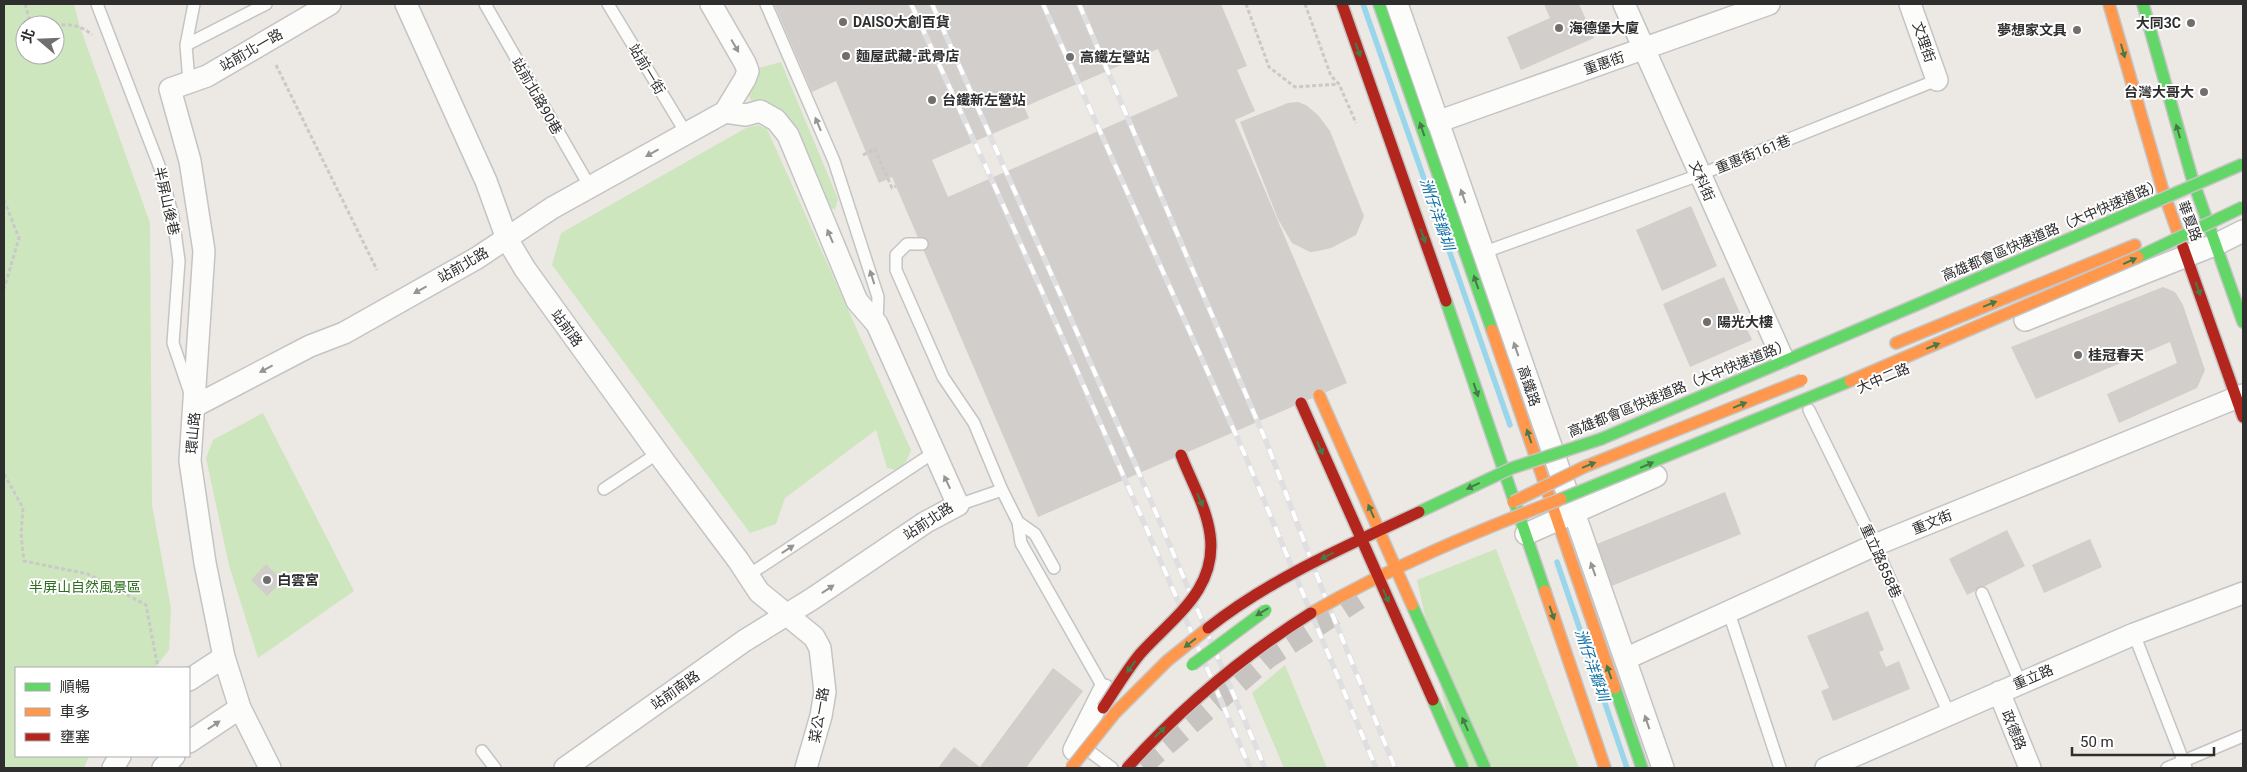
<svg xmlns="http://www.w3.org/2000/svg" width="2247" height="772" viewBox="0 0 2247 772" font-family="Roboto,'Noto Sans TC',sans-serif">
	<style>
		.green { fill: #cee6be; fill-rule: evenodd }
		.lines { fill: none; stroke-linecap: round; stroke-linejoin: round }
		.stream { stroke: #99d6ec; stroke-width: 5.5 }
		.building { fill: #d1cecb; fill-rule: evenodd }
		.street-tunnel { stroke: #c6c3c0; stroke-width: 21; stroke-dasharray: 21 11; stroke-linecap: butt }
		.lane-casing { stroke: #c5c4c5; stroke-width: 14 }
		.street-casing { stroke: #c5c4c5; stroke-width: 24 }
		.fast-casing { stroke: #c5c4c5; stroke-width: 14 }
		.slow-casing { stroke: #c5c4c5; stroke-width: 14 }
		.jam-casing { stroke: #c5c4c5; stroke-width: 14 }
		.path { stroke: #c9c9c8; stroke-width: 3; stroke-dasharray: 4 2.5; stroke-linecap: butt }
		.lane { stroke: #fcfcfb; stroke-width: 11 }
		.street { stroke: #fcfcfb; stroke-width: 21 }
		.fast { stroke: #63d668; stroke-width: 11 }
		.slow { stroke: #ff974d; stroke-width: 11 }
		.jam { stroke: #b3261e; stroke-width: 11 }
		.rail-casing { stroke: #dfdfe1; stroke-width: 5.5 }
		.rail { stroke: #fff; stroke-width: 4; stroke-dasharray: 11; stroke-linecap: butt }
		.fast-bridge-casing { stroke: #c6c5c4; stroke-width: 14; stroke-linecap: butt }
		.slow-bridge-casing { stroke: #c6c5c4; stroke-width: 14; stroke-linecap: butt }
		.jam-bridge-casing { stroke: #c6c5c4; stroke-width: 14; stroke-linecap: butt }
		.fast-bridge { stroke: #63d668; stroke-width: 11 }
		.slow-bridge { stroke: #ff974d; stroke-width: 11 }
		.jam-bridge { stroke: #b3261e; stroke-width: 11 }
		.oneway { fill: #959594 }
		.oneway2 { fill: #467a48 }
		.poi-dot { fill: #706f6e; stroke: #fff; stroke-width: 2 }
		.labels { text-anchor: middle; dominant-baseline: central; stroke-width: 4; stroke-linejoin: round; paint-order: stroke }
		.poi-label { font-size: 14px; font-weight: bold; fill: #2e2e2e; stroke: #fff; text-anchor: start }
		.street-label { font-size: 14px; fill: #2e2e2e; stroke: #fff }
		.park-label { font-size: 14px; fill: #2c6e1b; stroke: #fff }
		.water-label { font-size: 15px; font-style: italic; fill: #0d6fa3; stroke: #fff }
	</style>
	<rect width="100%" height="100%" fill="#ece8e4"/>
	<!-- green -->
	<path class="green" d="M4 4H74L80 27 150 223 152 505 171 608 169 650 155 668H16V756H89L84 768H4ZM25 25H55V55H25Z
		M781 62 838 199 835 210 824 204 787 117 775 106 761 101 752 102 748 94 755 69Z
		M758 125 767 129 911 450 906 462 896 470 887 468 876 430 785 498 776 524 750 533 552 265 561 233 746 128Z
		M263 413 354 591 258 658 229 565 206 458 213 440Z
		M1496 549 1579 768H1459L1417 580Z
		M1285 665 1327 768H1284L1252 693Z"/>
	<g class="lines">
		<!-- stream -->
		<path class="stream" d="M1363 4 1510 425
			M1557 562 1627 768"/>
	</g>
	<!-- building -->
	<path class="building" d="M774 4H1221L1247 66 1237 70 1255 111 1235 120 1347 383 1038 517 892 177 879 183 836 81 812 92ZM1158 49 1178 96 948 197 932 160 1029 118 1024 107Z
		M1544 4H1579L1594 38 1521 70 1507 37 1550 18Z
		M1298 102 1306 105 1318 115 1330 131 1364 216 1356 235 1331 248 1318 251 1310 252 1292 243 1278 219 1240 122 1288 103Z
		M1691 206 1717 266 1662 291 1636 230Z
		M1724 277 1752 340 1690 367 1663 304Z
		M2163 287 2175 292 2183 305 2205 370 2197 388 2119 423 2107 394 2177 363 2170 342 2036 399 2011 347Z
		M1725 492 1741 534 1609 587 1592 546Z
		M2007 530 2025 566 1967 595 1949 559Z
		M2090 539 2102 567 2044 593 2032 565Z
		M266 564 283 581 267 596 251 580Z
		M1868 611 1884 650 1879 652 1886 667 1899 661 1910 689 1833 721 1821 691 1829 688 1807 636Z
		M1053 668 1083 691 1026 768H938L954 747 980 767Z"/>
	<g class="lines">
		<!-- street-tunnel -->
		<path class="street-tunnel" d="M1142 766 1268 658 1359 599"/>
		<defs>
			<path id="lane" d="M97 4 160 168 173 217 179 261 173 343 189 390
				M485 4 590 187
				M608 4 686 133
				M766 4 834 161 878 297 877 323
				M186 45 266 4
				M189 82 186 45 194 4
				M922 244H907L896 255V270L943 377 974 423 1002 490
				M1482 253 1699 175 1937 80
				M1809 410 1875 545 1949 714
				M604 489 658 453
				M958 505 1002 490 1018 522 1021 543 1104 689
				M1018 522 1035 534 1054 568
				M747 576 933 453
				M1982 593 2020 682
				M1729 613 1780 768
				M2134 634 2186 768
				M1085 748 1112 768
				M482 751 495 768
				M2167 768 2243 736"/>
			<path id="street" d="M406 4 486 181 507 239 525 269 666 464 738 560 759 592 814 637 820 648 825 692 821 716 806 768
				M1397 4 1663 768
				M1624 4 1782 357
				M1910 4 1937 80
				M1437 122 1769 4
				M2025 320 2217 244 2243 231
				M195 406 310 346 344 333 477 258 552 208 725 112 745 79 748 71 745 63 711 4
				M1526 534 1656 476
				M1625 659 1875 545 2243 395
				M189 680 224 657
				M1999 692 2030 768
				M189 742 240 708
				M1074 750 1104 690
				M113 768 120 756
				M163 768 174 756
				M270 768 240 708 224 657 205 563 190 461 204 251 190 161 170 89 207 76 330 4
				M565 768 744 641 812 599 926 522 958 505 877 324 857 301 788 135 776 120 760 111 746 115 725 112
				M1826 768 2134 634 2243 593"/>
			<path id="fast" d="M1379 4 1492 330
				M2143 4 2192 178 2243 322
				M1446 301 1545 591
				M1601 439 1916 305
				M1615 688 1642 768"/>
			<path id="slow" d="M2109 4 2163 191 2183 247
				M1492 330 1615 688
				M1896 343 2135 245
				M1545 591 1605 768"/>
			<path id="jam" d="M1342 4 1446 301
				M2183 247 2243 417"/>
		</defs>
		<!-- lane casing -->
		<use href="#lane" class="lane-casing"/>
		<!-- street casing -->
		<use href="#street" class="street-casing"/>
		<!-- fast casing -->
		<use href="#fast" class="fast-casing"/>
		<!-- slow casing -->
		<use href="#slow" class="slow-casing"/>
		<!-- jam casing -->
		<use href="#jam" class="jam-casing"/>
		<!-- path -->
		<path class="path" d="M25 4 31 25
			M1246 4 1269 67 1295 87 1339 84
			M1305 4 1331 76 1339 84 1356 123
			M55 26C68 23 81 25 92 35
			M276 65 377 270
			M863 155 875 149 892 188 896 186
			M4 200 19 238 4 289
			M4 474 23 508 21 534 24 561 88 574 146 605 158 668"/>
		<!-- lane -->
		<use href="#lane" class="lane"/>
		<!-- street -->
		<use href="#street" class="street"/>
		<!-- fast -->
		<use href="#fast" class="fast"/>
		<!-- slow -->
		<use href="#slow" class="slow"/>
		<!-- jam -->
		<use href="#jam" class="jam"/>
		<defs>
			<path id="rail" d="M911 4C1029 257 1140 512 1250 768
				M932 4 1136 466 1265 768
				M1043 4 1245 455 1376 768
				M1079 4 1268 446 1324 594 1395 768"/>
		</defs>
		<!-- rail casing -->
		<use href="#rail" class="rail-casing"/>
		<!-- rail -->
		<use href="#rail" class="rail"/>
		<defs>
			<path id="fast-bridge" d="M2138 257 2243 207
				M1916 305 2243 164
				M1561 499 1850 381
				M1419 512 1512 468 1601 439
				M1412 605 1485 768
				M1192 665 1266 610
				M1433 700 1463 768"/>
			<path id="slow-bridge" d="M1850 381 2138 257
				M1319 395 1412 605
				M1513 502 1584 467 1802 380
				M1311 613C1391 567 1474 532 1561 499
				M1071 768 1115 713 1167 661 1208 628"/>
			<path id="jam-bridge" d="M1301 403 1433 700
				M1208 628C1271 578 1347 546 1419 512
				M1103 708C1115 690 1126 671 1140 654 1172 618 1218 590 1210 534 1206 506 1191 481 1181 455
				M1127 768C1182 707 1241 657 1311 613"/>
		</defs>
		<!-- fast-bridge casing -->
		<use href="#fast-bridge" class="fast-bridge-casing"/>
		<!-- slow-bridge casing -->
		<use href="#slow-bridge" class="slow-bridge-casing"/>
		<!-- jam-bridge casing -->
		<use href="#jam-bridge" class="jam-bridge-casing"/>
		<!-- fast-bridge -->
		<use href="#fast-bridge" class="fast-bridge"/>
		<!-- slow-bridge -->
		<use href="#slow-bridge" class="slow-bridge"/>
		<!-- jam-bridge -->
		<use href="#jam-bridge" class="jam-bridge"/>
	</g>
	<!-- one-way arrows -->
	<defs><path id="oneway-solid" d="M-6-.8H1V-3.2L6.5 0L1 3.2V.8H-6Z" transform="scale(1.25)"/></defs>
	<g class="oneway">
		<use href="#oneway-solid" transform="translate(735 46) rotate(60)"/>
		<use href="#oneway-solid" transform="translate(818 124) rotate(-113)"/>
		<use href="#oneway-solid" transform="translate(652 153) rotate(151)"/>
		<use href="#oneway-solid" transform="translate(1463 196) rotate(-109)"/>
		<use href="#oneway-solid" transform="translate(830 236) rotate(-113)"/>
		<use href="#oneway-solid" transform="translate(872 277) rotate(-108)"/>
		<use href="#oneway-solid" transform="translate(420 290) rotate(151)"/>
		<use href="#oneway-solid" transform="translate(1516 349) rotate(-109)"/>
		<use href="#oneway-solid" transform="translate(266 369) rotate(152)"/>
		<use href="#oneway-solid" transform="translate(947 482) rotate(-115)"/>
		<use href="#oneway-solid" transform="translate(788 549) rotate(-33)"/>
		<use href="#oneway-solid" transform="translate(1593 569) rotate(-110)"/>
		<use href="#oneway-solid" transform="translate(828 589) rotate(-34)"/>
		<use href="#oneway-solid" transform="translate(1647 722) rotate(-109)"/>
		<use href="#oneway-solid" transform="translate(214 725) rotate(-34)"/>
	</g>
	<g class="oneway2">
		<use href="#oneway-solid" transform="translate(1358 50) rotate(71)"/>
		<use href="#oneway-solid" transform="translate(2123 51) rotate(74)"/>
		<use href="#oneway-solid" transform="translate(1422 129) rotate(-109)"/>
		<use href="#oneway-solid" transform="translate(2178 131) rotate(-106)"/>
		<use href="#oneway-solid" transform="translate(1423 236) rotate(71)"/>
		<use href="#oneway-solid" transform="translate(2130 261) rotate(-24)"/>
		<use href="#oneway-solid" transform="translate(1476 282) rotate(-109)"/>
		<use href="#oneway-solid" transform="translate(2198 289) rotate(71)"/>
		<use href="#oneway-solid" transform="translate(1990 304) rotate(-22)"/>
		<use href="#oneway-solid" transform="translate(1933 346) rotate(-22)"/>
		<use href="#oneway-solid" transform="translate(1476 390) rotate(71)"/>
		<use href="#oneway-solid" transform="translate(1740 405) rotate(-22)"/>
		<use href="#oneway-solid" transform="translate(1529 436) rotate(-109)"/>
		<use href="#oneway-solid" transform="translate(1320 448) rotate(66)"/>
		<use href="#oneway-solid" transform="translate(1589 465) rotate(-22)"/>
		<use href="#oneway-solid" transform="translate(1647 465) rotate(-23)"/>
		<use href="#oneway-solid" transform="translate(1473 486) rotate(155)"/>
		<use href="#oneway-solid" transform="translate(1200 500) rotate(67)"/>
		<use href="#oneway-solid" transform="translate(1371 511) rotate(-114)"/>
		<use href="#oneway-solid" transform="translate(1327 556) rotate(154)"/>
		<use href="#oneway-solid" transform="translate(1386 596) rotate(66)"/>
		<use href="#oneway-solid" transform="translate(1262 612) rotate(149)"/>
		<use href="#oneway-solid" transform="translate(1552 613) rotate(71)"/>
		<use href="#oneway-solid" transform="translate(1190 643) rotate(142)"/>
		<use href="#oneway-solid" transform="translate(1131 667) rotate(126)"/>
		<use href="#oneway-solid" transform="translate(1609 672) rotate(-109)"/>
		<use href="#oneway-solid" transform="translate(1465 724) rotate(-114)"/>
		<use href="#oneway-solid" transform="translate(1160 732) rotate(-45)"/>
	</g>
	<!-- markers -->
	<g class="poi-dot">
		<circle cx="843" cy="22" r="5"/>
		<circle cx="2191" cy="23" r="5"/>
		<circle cx="1559" cy="28" r="5"/>
		<circle cx="2077" cy="30" r="5"/>
		<circle cx="846" cy="56" r="5"/>
		<circle cx="1070" cy="57" r="5"/>
		<circle cx="2204" cy="92" r="5"/>
		<circle cx="932" cy="100" r="5"/>
		<circle cx="1707" cy="322" r="5"/>
		<circle cx="2078" cy="355" r="5"/>
		<circle cx="267" cy="580" r="5"/>
	</g>
	<g class="labels">
		<!-- poi labels -->
		<g class="poi-label">
			<text x="853" y="22">DAISO大創百貨</text>
			<text x="2181" y="23" text-anchor="end">大同3C</text>
			<text x="1569" y="28">海德堡大廈</text>
			<text x="2067" y="30" text-anchor="end">夢想家文具</text>
			<text x="856" y="56">麵屋武藏-武骨店</text>
			<text x="1080" y="57">高鐵左營站</text>
			<text x="2194" y="92" text-anchor="end">台灣大哥大</text>
			<text x="942" y="100">台鐵新左營站</text>
			<text x="1717" y="322">陽光大樓</text>
			<text x="2088" y="355">桂冠春天</text>
			<text x="277" y="580">白雲宮</text>
		</g>
		<!-- street labels -->
		<g class="street-label">
			<text transform="translate(1924 42) rotate(71)">文理街</text>
			<text transform="translate(251 50) rotate(-30)">站前北一路</text>
			<text transform="translate(1604 63) rotate(-19)">重惠街</text>
			<text transform="translate(647 69) rotate(59)">站前一街</text>
			<text transform="translate(537 96) rotate(60)">站前北路90巷</text>
			<text transform="translate(1753 154) rotate(-22)">重惠街161巷</text>
			<text transform="translate(1702 181) rotate(66)">文科街</text>
			<text transform="translate(167 201) rotate(77)">半屏山後巷</text>
			<text transform="translate(2190 221) rotate(70)">華夏路</text>
			<text transform="translate(2052 230) rotate(-23)">高雄都會區快速道路（大中快速道路）</text>
			<text transform="translate(463 265) rotate(-30)">站前北路</text>
			<text transform="translate(567 328) rotate(54)">站前路</text>
			<text transform="translate(1883 378) rotate(-23)">大中二路</text>
			<text transform="translate(1529 386) rotate(71)">高鐵路</text>
			<text transform="translate(1679 388) rotate(-22)">高雄都會區快速道路（大中快速道路）</text>
			<text transform="translate(193 433) rotate(-85)">環山路</text>
			<text transform="translate(928 521) rotate(-33)">站前北路</text>
			<text transform="translate(1932 522) rotate(-22)">重文街</text>
			<text transform="translate(1881 561) rotate(66)">重立路858巷</text>
			<text transform="translate(2033 677) rotate(-23)">重立路</text>
			<text transform="translate(675 690) rotate(-35)">站前南路</text>
			<text transform="translate(819 715) rotate(-80)">菜公一路</text>
			<text transform="translate(2014 730) rotate(68)">政德路</text>
		</g>
		<!-- park labels -->
		<g class="park-label">
			<text x="85" y="587">半屏山自然風景區</text>
		</g>
		<!-- water labels -->
		<g class="water-label">
			<text transform="translate(1437 214) rotate(71)">洲仔洋瓣圳</text>
			<text transform="translate(1592 665) rotate(71)">洲仔洋瓣圳</text>
		</g>
	</g>
	<!-- border -->
	<rect width="2247" height="772" fill="none" stroke="#2e2e2e" stroke-width="10"/>
	<!-- legend -->
	<rect x="15" y="667" width="175" height="90" fill="#ffffff" stroke="#ababab"/>
	<rect x="25" y="683" width="25" height="8" fill="#63d668" stroke="#ababab"/>
	<text x="60" y="692" font-size="15" fill="#2e2e2e">順暢</text>
	<rect x="25" y="708" width="25" height="8" fill="#ff974d" stroke="#ababab"/>
	<text x="60" y="717" font-size="15" fill="#2e2e2e">車多</text>
	<rect x="25" y="733" width="25" height="8" fill="#b3261e" stroke="#ababab"/>
	<text x="60" y="742" font-size="15" fill="#2e2e2e">壅塞</text>
	<!-- north arrow -->
	<g transform="translate(40 40) rotate(289)"><circle r="24" fill="#ffffff" stroke="#ababab"/>
	<path d="M0-4L9 19L0 12L-9 19Z" fill="#706f6e"/>
	<text y="-8" font-size="14" font-weight="bold" text-anchor="middle" fill="#2e2e2e">北</text>
	</g>
	<!-- scale -->
	<path d="M2072 747v8h142v-8" fill="none" stroke="#2e2e2e" stroke-width="2.5"/>
	<text x="2080" y="747" font-size="15" fill="#2e2e2e" stroke="#ffffff" stroke-width="4" paint-order="stroke">50 m</text>
</svg>
